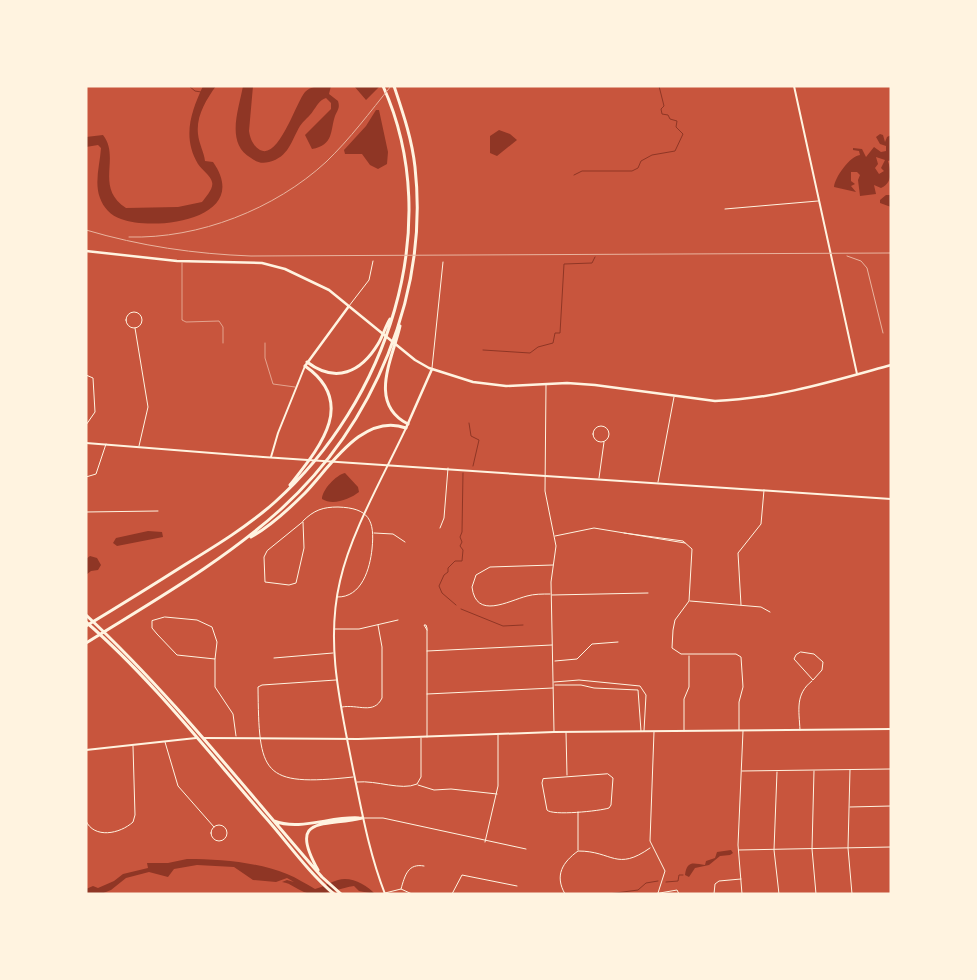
<svg xmlns="http://www.w3.org/2000/svg" width="977" height="980" viewBox="0 0 977 980" font-family="'PT Serif',serif">
	<style>
		.water { fill: #8f3625; fill-rule: evenodd }
		.lines { fill: none; stroke-linecap: round; stroke-linejoin: round }
		.stream { stroke: #8f3625; stroke-width: 1 }
		.service { stroke: #fff3e0; stroke-width: 0.5 }
		.minor { stroke: #fff3e0; stroke-width: 1 }
		.tertiary { stroke: #fff3e0; stroke-width: 2 }
		.secondary { stroke: #fff3e0; stroke-width: 2 }
		.primary { stroke: #fff3e0; stroke-width: 2.5 }
		.motorway { stroke: #fff3e0; stroke-width: 3 }
		.rail { stroke: #e9b49f; stroke-width: 1 }
	</style>
	<rect width="100%" height="100%" fill="#c8553d"/>
	<!-- water -->
	<path class="water" d="M203 86H216C206 100 196 116 198 134 199 144 204 152 205 161L213 162C253 219 155 232 121 219 111 216 103 207 100 198 94 182 100 164 101 148L98 145 86 147V137L103 135C121 158 94 187 126 208L178 207 202 202C206 197 214 188 212 182 211 176 202 170 198 164 182 137 191 112 203 86Z
		M243 86H253L249 131C250 138 253 146 260 150 279 160 296 102 305 92 312 85 321 86 331 86L329 94 338 101C340 108 338 109 335 116 330 131 334 145 312 149L305 135 331 109V103L326 98C319 100 317 106 313 111 310 116 303 121 300 126 291 141 289 157 269 162 261 164 257 162 251 158 225 143 239 109 243 86Z
		M354 86H379V87L366 100Z
		M376 110H379L388 152 387 164 378 169 370 165 362 154H345L344 150 366 126Z
		M499 130 510 134 517 140 497 156 490 153V136Z
		M880 134 883 135 885 142 887 137 891 135V160L888 161C891 171 893 182 881 188L874 185 876 194 860 196 858 180 860 175 857 172H851V181L855 184 851 186 856 192 834 187C835 177 850 156 860 155L859 151 853 150V148L862 149 866 157 874 147 881 152 886 151V146L880 144 876 137ZM876 157 885 160 881 168 884 171 879 174 875 168 878 164Z
		M886 195H891V207L880 203V200Z
		M345 473 358 487 359 492C350 499 333 506 322 499 322 490 336 475 345 473Z
		M148 531 162 532 163 537 117 546 113 543 116 538Z
		M90 556 97 558 101 565 98 570 91 571 86 575V559Z
		M731 850 733 853 730 855 720 856 709 865 695 868 689 877 685 875C687 859 695 864 705 865L706 861 715 858 717 852Z
		M187 859C220 859 257 862 287 874 297 878 306 884 315 889 324 887 330 882 338 880 351 876 367 885 375 894L359 891 354 886C339 888 322 897 307 893 299 891 291 883 282 882L287 880 294 882 287 878 276 882 253 880 234 867 197 865 174 869 168 877 149 872 126 878 111 890 101 894H86V889L93 886 98 888 114 881 123 874 148 868 147 863H168Z"/>
	<g class="lines">
		<!-- stream -->
		<path class="stream" d="M189 86 195 91 201 92
			M574 175 582 171H632L638 168 641 161 652 155 675 151 683 134 676 127 677 121 670 119 668 115 662 114 661 109 664 106 659 86
			M483 350 530 353 538 347 553 343 555 333H560L564 264 592 263 595 257
			M469 423 471 436 479 440 473 466
			M456 605 442 593 439 586 444 575 448 572V568L455 561H462L463 550 460 546 462 542 460 537 462 532 463 473
			M461 609 503 626 523 625
			M666 882 678 881 679 875H683
			M608 894 638 890 646 883 658 881"/>
		<!-- service -->
		<path class="service" d="M182 263V320L186 322 219 321 223 327V343
			M265 343V358L273 384 295 387"/>
		<!-- minor -->
		<path class="minor" d="M725 209 818 201
			M349 306 369 280 373 261
			M126 320a8 8 0 1 1 16 0a8 8 0 1 1-16 0Z
			M135 328 148 407 139 446
			M432 368 443 262
			M86 375 93 378 95 412 86 425
			M546 385 545 491 556 546 551 582 554 731
			M593 434a8 8 0 1 1 16 0a8 8 0 1 1-16 0Z
			M86 477 96 474 106 444
			M599 478 604 442
			M658 482 674 397
			M86 512 158 511
			M303 521C314 510 323 507 338 507 369 508 375 520 372 549 370 568 362 598 337 597
			M303 522 304 548 296 583 289 585 265 582 264 557 267 551Z
			M440 528 444 518 448 468
			M374 533 393 534 405 542
			M624 533 683 541 692 549 689 601 675 620 673 630 672 648 681 654H736L741 657 743 687 739 702V730
			M555 536 594 528 685 543
			M550 594C542 594 534 594 527 596 508 601 476 620 472 587L476 575 490 567 553 565
			M552 595 648 593
			M690 601 761 607 770 612
			M741 605 738 553 761 524 764 490
			M165 617 197 620 212 627 217 642 215 659 177 655 157 634 152 628V621Z
			M334 629H359L398 620
			M427 651 552 645
			M801 652 814 654 823 662 822 670 813 680 794 659 796 655Z
			M274 658 333 653
			M215 659V687L233 714 236 736
			M555 661 577 659 592 644 618 642
			M336 680 262 685 258 687C259 774 261 787 353 777
			M554 682 579 680 640 686 646 695 644 731
			M555 685H581L594 688 638 690 641 731
			M427 694 553 688
			M342 707C358 704 374 715 382 698V647L378 625
			M800 730C799 710 795 694 812 681
			M684 731V699L689 687V656
			M566 732 567 775
			M654 732 650 841 665 871 658 893
			M427 737V628L426 625H424L427 630
			M165 742 178 786 214 827
			M850 770 848 848 852 894
			M742 771 891 769
			M814 771 812 849 816 894
			M777 772 774 850 779 894
			M608 774 613 778 611 805 609 808C600 811 552 816 547 810L542 783 543 779Z
			M357 782C377 780 401 791 417 784L421 777V738
			M418 785 434 790 451 789 497 794
			M850 807 891 806
			M578 812V850
			M363 818H383L526 849
			M86 821C94 839 120 834 133 822L135 815 133 746
			M211 833a8 8 0 1 1 16 0a8 8 0 1 1-16 0Z
			M485 842 498 786V735
			M739 850 891 847
			M401 889C405 875 408 863 424 866
			M385 893 401 889 412 894
			M452 894 462 875 517 886
			M565 894C554 875 563 862 578 851 613 851 616 872 650 848
			M654 894 677 890 679 894
			M714 894 715 884 719 881 741 879
			M742 894 738 845 743 731"/>
		<!-- tertiary -->
		<path class="tertiary" d="M794 86 857 374"/>
		<!-- secondary -->
		<path class="secondary" d="M86 443 263 457 891 499
			M271 457 278 433 305 366
			M203 738 358 739 554 732 891 729
			M86 750 196 738
			M385 894C369 853 362 812 353 769 341 707 325 644 340 581 351 532 384 475 406 428"/>
		<!-- primary -->
		<path class="primary" d="M86 251 177 261 262 263 285 269 329 290 415 360 429 368 473 382 506 386 567 383 595 385 715 401C775 399 833 381 891 365
			M305 366 349 306
			M406 428 432 369"/>
		<!-- motorway -->
		<path class="motorway" d="M400 326C393 358 367 403 408 424
			M307 362C336 384 361 372 378 344 383 336 385 327 390 319
			M290 485C319 448 358 403 305 366
			M251 537C271 526 289 509 305 493 330 467 363 412 406 428
			M86 615C172 695 245 789 322 877L341 894
			M86 622C151 678 209 753 266 818 288 843 308 872 334 894
			M86 626C119 606 153 585 186 564 217 545 248 526 275 502 386 403 447 227 383 86
			M86 643C153 601 221 563 280 510 374 425 429 294 415 167 412 139 403 113 394 86
			M274 821C300 831 332 816 359 818
			M318 870C287 815 324 827 362 818"/>
		<!-- rail -->
		<path class="rail" d="M86 230C140 246 195 254 251 256L891 253
			M129 237C199 239 275 209 326 162 350 139 370 112 391 86
			M847 256 861 261 867 268 883 333"/>
	</g>
	<!-- border -->
	<rect width="977" height="980" fill="none" stroke="#fff3e0" stroke-width="175"/>
</svg>
